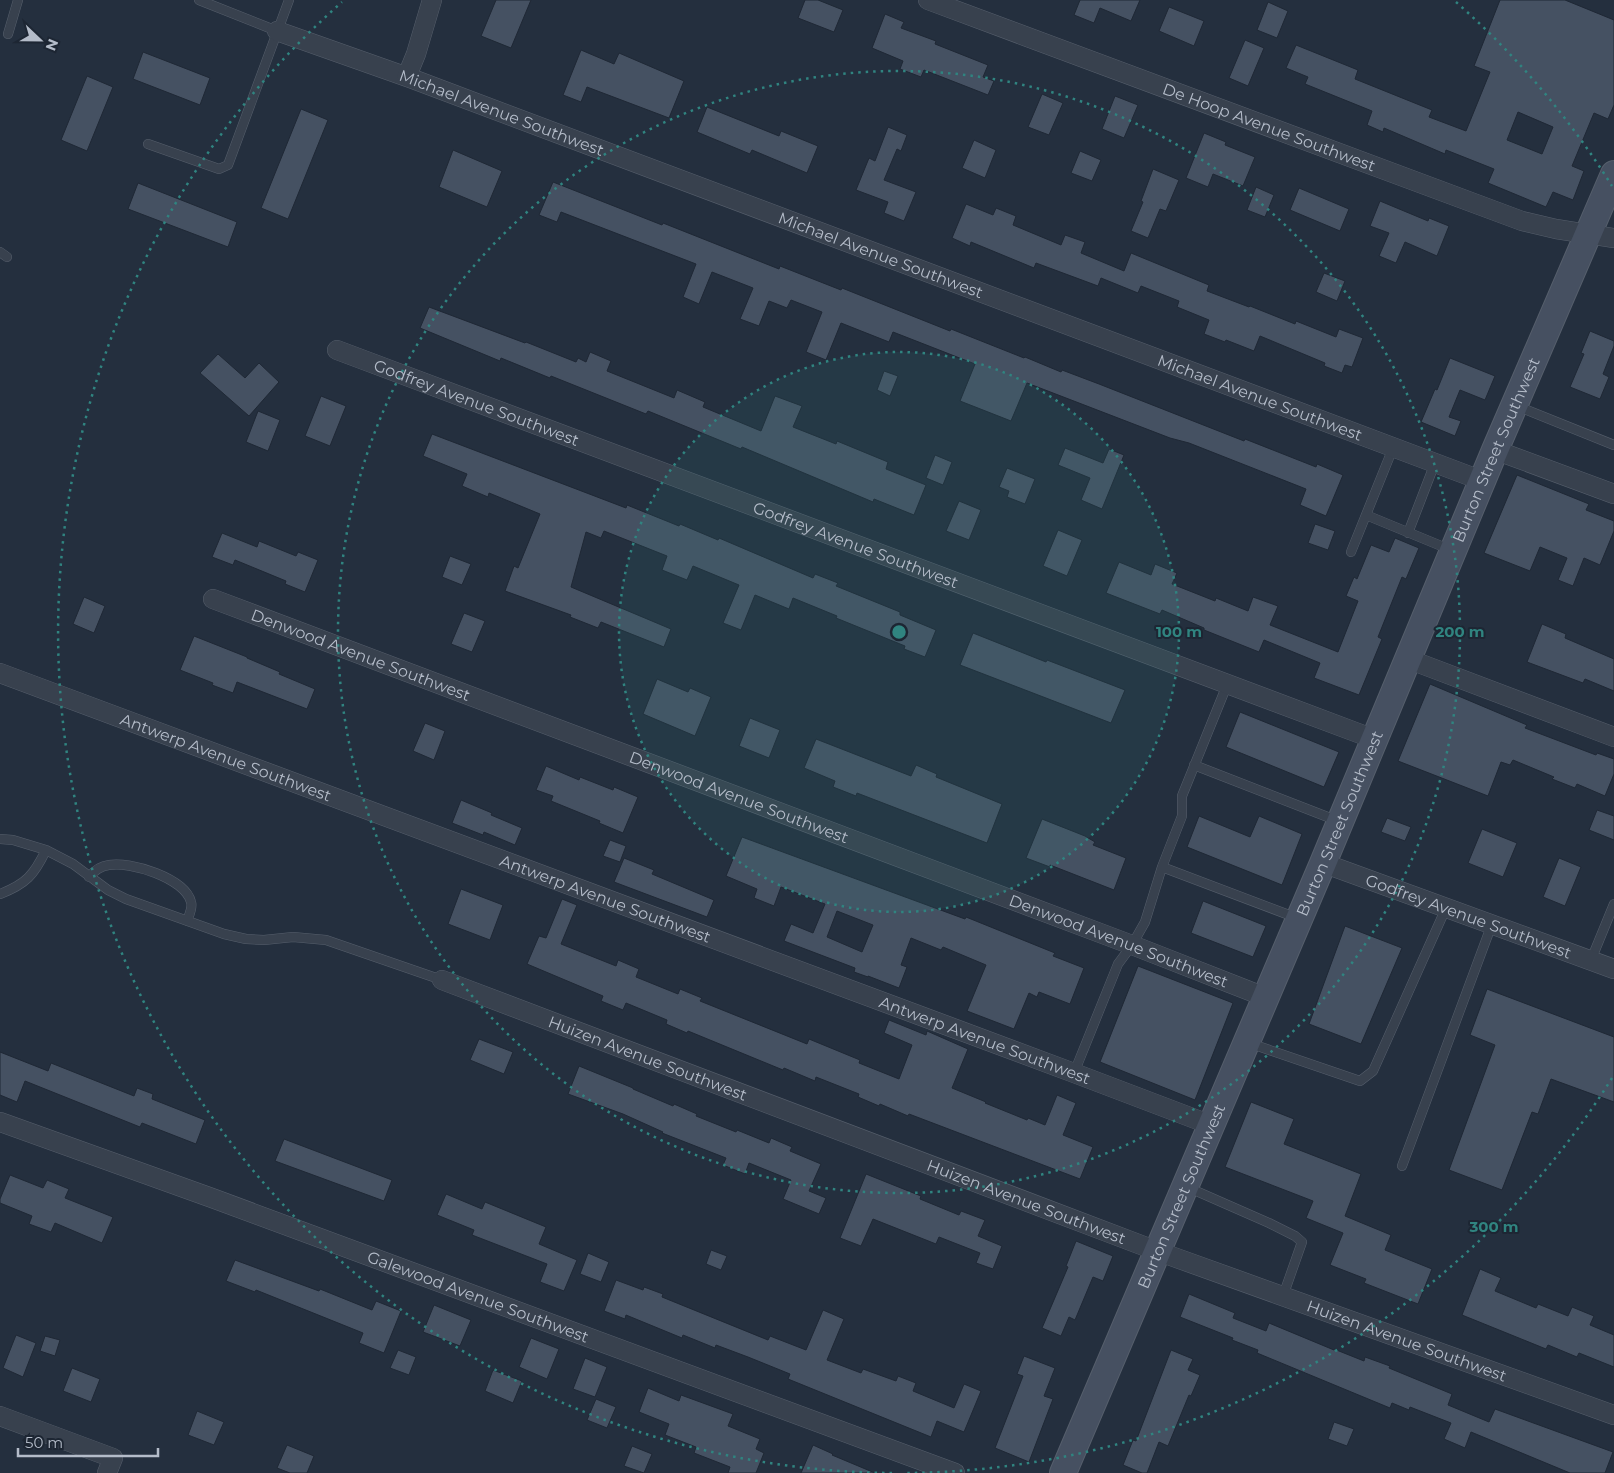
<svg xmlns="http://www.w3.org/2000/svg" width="1614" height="1473" viewBox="0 0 1614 1473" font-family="Montserrat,sans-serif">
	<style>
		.building { fill: #455162; stroke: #1f2835; fill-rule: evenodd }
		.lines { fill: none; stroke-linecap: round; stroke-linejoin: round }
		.service-casing { stroke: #565f6c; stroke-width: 10 }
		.minor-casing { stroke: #565f6c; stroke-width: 20 }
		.secondary-casing { stroke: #565f6c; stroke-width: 28 }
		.service { stroke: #38414e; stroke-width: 9 }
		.minor { stroke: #38414e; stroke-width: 19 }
		.secondary { stroke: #465061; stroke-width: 26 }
		.ring { fill: none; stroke: #308480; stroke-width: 2.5; stroke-dasharray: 2.5 5 }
		.labels { text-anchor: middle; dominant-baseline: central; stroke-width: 4; stroke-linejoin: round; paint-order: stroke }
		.street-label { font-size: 16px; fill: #b4bcc9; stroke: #1d2633 }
		.centre { fill: #308480; stroke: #1d2633; stroke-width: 2.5 }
		.ring-label { font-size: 15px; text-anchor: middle; font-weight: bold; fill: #308480; stroke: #1d2633; stroke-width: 4; stroke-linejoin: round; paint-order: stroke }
	</style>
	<rect width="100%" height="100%" fill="#242f3e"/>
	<!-- building -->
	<path class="building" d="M496 0H531L511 48 481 36Z
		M805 0H818L843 10 834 32 798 18Z
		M1080 0H1140L1131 21 1100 8 1094 23 1074 15Z
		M1500 0H1565L1614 20V105L1608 119 1594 113 1572 166 1584 171 1573 200 1553 192 1546 207 1488 183 1494 169 1446 150 1445 154 1384 128 1383 132 1367 125 1372 111 1305 84 1308 77 1286 68 1296 45 1358 70 1355 79 1432 110 1429 117 1466 131 1490 72 1474 66ZM1518 112 1553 127 1542 154 1507 140Z
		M1268 2 1288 11 1277 38 1257 30Z
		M1169 7 1204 21 1194 46 1159 31Z
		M885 14 904 22 901 28 936 41 935 44 988 65 983 77 994 81 988 95 924 70 921 77 900 69 903 61 872 48Z
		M1245 40 1264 48 1248 86 1229 78Z
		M581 50 614 64 619 53 684 81 669 118 587 87 581 102 563 95Z
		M143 52 210 78 200 105 133 79Z
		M87 76 113 87 87 151 61 140Z
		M1042 94 1063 103 1049 135 1028 127Z
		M1115 96 1138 105 1124 138 1102 129Z
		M707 107 779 136 781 131 818 146 807 173 752 150 750 154 697 132Z
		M301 109 328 120 288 219 261 208Z
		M888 127 907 135 901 151 897 149 884 180 916 192 904 221 884 213 888 202 856 190 869 158 875 161Z
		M1204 133 1226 142 1225 145 1255 157 1243 186 1213 174 1208 187 1186 178Z
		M974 140 996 150 985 178 962 168Z
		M453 150 502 171 487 207 439 187Z
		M1080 151 1101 160 1092 181 1071 173Z
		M1153 169 1179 180 1166 211 1160 209 1148 238 1131 231 1143 202 1141 201Z
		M553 182 662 225 663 223 779 269 780 266 841 290 842 288 950 331 951 329 1024 358 1025 357 1061 372 1062 370 1099 384 1244 441 1245 439 1316 467 1317 464 1343 475 1326 516 1300 505 1306 489 1189 443 1170 438 1027 383 1011 421 960 401 975 364 893 332 889 342 841 323 826 360 806 352 822 312 791 300 787 308 769 301 759 326 740 319 753 288 712 272 699 304 683 297 696 264 561 212 557 222 539 215Z
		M138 183 237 222 228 247 128 209Z
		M1256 187 1274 195 1265 217 1247 210Z
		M1299 188 1349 209 1340 231 1290 210Z
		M1380 201 1428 221 1429 218 1449 226 1437 256 1405 242 1396 263 1379 256 1389 233 1370 226Z
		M966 204 993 215 996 208 1016 216 1013 225 1061 245 1065 235 1085 242 1081 253 1124 271 1131 253 1209 285 1207 291 1249 307 1250 306 1295 324 1296 321 1336 337 1339 329 1363 338 1352 367 1345 365 1342 373 1324 366 1325 363 1260 336 1254 351 1226 340 1225 342 1204 334 1209 320 1177 307 1179 301 1141 286 1138 293 1101 278 1098 286 1036 263 1034 268 971 242 970 246 952 238Z
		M1324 273 1345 281 1337 301 1316 292Z
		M429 307 525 343 526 342 576 362 578 358 586 362 590 352 611 361 607 371 674 398 677 390 705 402 703 407 761 431 775 396 802 406 793 427 836 444 837 441 888 462 886 469 926 485 914 515 874 499 873 502 742 447 741 449 648 411 646 414 551 376 550 378 501 358 500 361 420 328Z
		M1590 331 1614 341V346L1603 374 1609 377 1600 399 1570 387 1584 354 1581 353Z
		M218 354 245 378 259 363 279 382 249 416 200 373Z
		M1450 358 1495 376 1485 400 1460 390 1449 417 1461 421 1455 436 1421 422 1435 389 1437 390Z
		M884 371 898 376 890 396 877 390Z
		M321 396 346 406 330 446 305 436Z
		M258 411 280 420 268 451 246 442Z
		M432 434 626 508 627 505 679 526 680 524 718 540 719 538 813 578 815 574 838 583 836 586 900 612V615L936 630 925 657 904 649 905 646 836 618 837 616 793 598 789 609 755 595 741 630 723 623 739 585 693 566 687 580 662 570 667 556 604 531 601 538 586 532 571 587 671 629 664 647 601 622 598 628 570 617 571 615 505 591 514 566 518 568 540 514 489 493 488 497 462 486 467 474 423 456Z
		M1065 448 1103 463 1109 449 1124 455 1102 509 1081 500 1090 478 1058 465Z
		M935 455 952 462 943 485 926 478Z
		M1007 468 1035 479 1025 504 1007 497 1009 491 999 487Z
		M1517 475 1589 504 1586 510 1614 521V531L1600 565 1584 558 1573 586 1558 580 1567 558 1540 547 1530 571 1484 553Z
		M959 501 981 510 969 540 946 531Z
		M1315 524 1335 531 1328 550 1308 543Z
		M1058 530 1082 540 1067 576 1043 566Z
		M222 533 257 547 259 541 296 556 298 552 318 560 305 592 285 584 286 581 235 560 233 565 212 557Z
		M1395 538 1419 548 1406 579 1402 577 1378 637 1382 639 1359 695 1314 678 1320 663 1264 640 1259 652 1204 630V628L1162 610 1160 614 1106 593 1119 562 1151 575 1155 564 1177 573 1172 584 1215 601 1216 598 1248 611 1253 597 1278 606 1270 625 1338 652 1358 601 1346 596 1354 577 1357 579 1371 545 1389 552Z
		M450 556 471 564 462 585 442 577Z
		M84 597 105 606 94 633 73 624Z
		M464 613 485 621 472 652 451 644Z
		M1542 624 1566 634 1565 638 1614 659V691L1585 679 1583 683 1527 662Z
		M973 633 1046 662 1047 660 1125 690 1111 723 960 665Z
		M194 636 247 657V658L280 672 279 674 315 689 307 709 237 682 233 693 212 685 213 683 180 670Z
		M657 679 688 692 690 688 711 697 695 736 643 714Z
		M1430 684 1527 725 1525 728 1596 755 1597 753 1614 759V774L1605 796 1577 784 1575 788 1552 779 1554 777 1513 760 1510 765 1501 762 1488 796 1398 761Z
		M1240 712 1339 752 1324 787 1226 747Z
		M750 718 780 730 769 758 739 746Z
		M425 723 445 731 434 760 413 751Z
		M816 739 911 776 916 765 937 774 936 777 1002 804 987 843 857 793 856 796 833 787 835 781 804 768Z
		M546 766 579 780 580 777 613 790 614 787 638 797 623 833 599 823 600 821 551 801 553 796 536 790Z
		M461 800 492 813 491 815 522 828 515 845 484 832 483 835 452 823Z
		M1597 810 1614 816V840L1589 830Z
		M1199 816 1250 837 1259 816 1302 834 1282 885 1187 847Z
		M1387 818 1411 827 1405 841 1381 832Z
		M1042 819 1085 836 1095 842 1093 845 1126 858 1114 890 1050 865V867L1026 858Z
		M1482 829 1517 843 1503 877 1468 863Z
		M742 837 965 919 966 917 1055 953 1053 956 1084 968 1070 1004 1039 992 1037 997 1029 993 1014 1029 967 1011 986 965 943 947 941 950 911 938 901 965 907 967 899 988 868 976V977L854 972 855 968 784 941 791 924 813 933 825 904 781 887 774 906 754 898 757 889 726 876ZM837 911 873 925 862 952 827 937Z
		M610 840 626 846 620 862 603 856Z
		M624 858 654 870 652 874 714 900 707 917 614 882Z
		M1559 858 1581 867 1565 906 1543 897Z
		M461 889 503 905 490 940 448 924Z
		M562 899 577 905 561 944 616 966 618 960 639 969 636 977 678 994 680 989 702 998 700 1001 807 1044 809 1039 860 1060 859 1063 899 1079 912 1045 884 1033 889 1020 926 1035 927 1031 968 1049 952 1088 986 1102 985 1103 1027 1120 1028 1118 1045 1125 1057 1095 1076 1103 1063 1135 1093 1147 1080 1179 909 1114 908 1116 880 1104 879 1106 858 1097 859 1094 816 1077 815 1081 784 1068 783 1070 688 1031 687 1033 666 1024 667 1020 626 1003 623 1010 601 1001 603 996 527 964 539 936 546 938Z
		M1203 901 1266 926 1253 957 1191 933Z
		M1345 926 1402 948 1361 1044 1309 1024Z
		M1138 966 1233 1003 1195 1100 1100 1062Z
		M1487 989 1614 1037V1102L1551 1079 1538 1114 1532 1112 1502 1190 1449 1170 1495 1045 1470 1035Z
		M479 1039 513 1052 504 1074 470 1060Z
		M0 1052 48 1071 51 1063 134 1096 137 1088 153 1094 152 1099 205 1120 196 1144 142 1123 140 1127 25 1081 17 1102 0 1095Z
		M579 1066 633 1088V1089L673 1106 674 1104 697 1114 696 1116 736 1132 737 1130 769 1143 771 1138 792 1147 790 1151 821 1164 809 1191 826 1198 819 1214 783 1199 791 1180 749 1163 745 1174 723 1165 726 1158 662 1133 663 1132 623 1114 568 1094Z
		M1251 1102 1294 1119 1284 1144 1361 1174 1345 1216 1391 1235 1385 1250 1432 1269 1418 1304 1364 1283 1366 1279 1330 1265 1343 1233 1306 1218 1313 1201 1225 1167Z
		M284 1139 392 1180 384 1201 275 1161Z
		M866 1174 921 1196 920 1199 959 1215 961 1211 985 1220 978 1236 1002 1246 993 1269 976 1263 980 1253 939 1237 936 1244 873 1219 861 1246 840 1238Z
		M10 1175 43 1188 47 1180 69 1189 65 1198 113 1217 102 1243 55 1223 51 1232 29 1224 32 1216 0 1203V1199Z
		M446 1194 482 1209 485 1202 546 1227 539 1244 577 1260 564 1291 540 1282 547 1264 472 1235 474 1230 437 1215Z
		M1076 1241 1113 1256 1103 1281 1093 1277 1075 1320 1069 1317 1061 1336 1042 1328 1068 1267 1066 1266Z
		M711 1250 727 1256 721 1270 706 1264Z
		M588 1253 609 1262 601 1282 580 1274Z
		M235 1260 319 1291 320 1289 372 1310 376 1301 401 1311 384 1353 359 1343 363 1333 256 1290 255 1292 226 1281Z
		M1480 1269 1501 1278 1495 1291 1536 1308 1538 1304 1568 1316 1572 1307 1594 1316 1590 1325 1614 1335V1367L1579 1353 1577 1357 1548 1345 1546 1349 1462 1315Z
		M616 1280 643 1290 644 1287 663 1294 662 1297 768 1340 770 1336 806 1350 823 1310 844 1319 827 1360 861 1373 863 1369 896 1381 898 1376 916 1383 913 1391 954 1408 964 1384 981 1391 964 1432 937 1421 931 1437 788 1379 790 1374 748 1357 716 1345 715 1348 683 1335 682 1338 626 1315 625 1319 604 1311Z
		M1189 1294 1235 1313 1233 1318 1266 1331 1269 1323 1334 1350V1349L1364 1361 1365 1357 1390 1366 1389 1368 1452 1394 1448 1405 1489 1422 1495 1409 1613 1452 1605 1473H1570L1471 1432 1465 1448 1444 1439 1451 1423 1410 1407 1409 1410 1392 1403 1390 1408 1257 1353 1258 1350 1232 1340 1233 1338 1180 1317Z
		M434 1305 471 1320 460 1346 423 1332Z
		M16 1335 36 1343 23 1377 3 1368Z
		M45 1336 60 1340 55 1356 40 1351Z
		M531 1338 559 1349 547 1379 519 1367Z
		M398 1350 416 1357 409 1375 390 1368Z
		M1171 1350 1193 1359 1188 1370 1200 1375 1191 1396 1189 1395 1168 1446 1159 1442 1147 1473H1142L1123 1465 1133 1440 1136 1441Z
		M1024 1356 1055 1368 1044 1396 1053 1399 1029 1462 995 1448 1023 1376 1017 1374Z
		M585 1358 607 1367 595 1397 573 1389Z
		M72 1368 100 1379 91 1402 63 1391Z
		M493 1370 522 1381 513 1403 485 1391Z
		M648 1388 679 1401 681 1395 733 1414 728 1426 760 1439 756 1449 764 1453 756 1473H728L730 1467 694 1453 696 1447 665 1435 669 1424 639 1412Z
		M596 1399 616 1407 607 1428 587 1420Z
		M197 1411 224 1422 214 1445 188 1435Z
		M1334 1422 1354 1429 1347 1446 1328 1439Z
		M287 1445 314 1456 307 1473H290L277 1468Z
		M813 1445 833 1454 832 1455 875 1473H801Z
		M632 1446 652 1454 644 1473 624 1466Z"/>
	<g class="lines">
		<defs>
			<path id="service" d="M199 0 277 31
				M8 34 18 0
				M148 144 219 169 228 165 289 0
				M0 252 7 257
				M1517 406 1614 445
				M1366 515 1451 550
				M1408 533 1435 463
				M1351 552 1393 448
				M1194 765 1338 821
				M0 839 13 840 46 850 73 864 108 890 126 899 224 934 246 939 264 940 293 937 326 940 442 980
				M1162 867 1297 918
				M89 877C94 871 100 866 109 865 130 861 185 878 191 902 193 908 189 915 187 921
				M0 894C26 884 34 875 46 850
				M1591 960 1614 904
				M1249 1043 1360 1081 1373 1071 1446 908
				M1074 1073 1118 964 1132 945 1145 922 1162 867 1182 816V796L1227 685
				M1402 1166 1492 924
				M1187 1187 1269 1223 1295 1236 1302 1242 1283 1296"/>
			<g id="minor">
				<path id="s1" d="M928 0 1522 221 1556 229 1614 238"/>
				<path id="s2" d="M277 31 410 78 1483 481"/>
				<path d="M407 76 416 54 432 0"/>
				<path id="s3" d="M337 350 1374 739"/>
				<path d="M1495 450 1614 494"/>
				<path id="s4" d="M213 599 1132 945 1265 997"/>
				<path d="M1408 659 1614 737"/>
				<path id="s5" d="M0 673 1074 1073 1211 1125"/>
				<path id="s6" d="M1323 863 1614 969"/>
				<path id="s7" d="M442 980 1157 1251 1614 1415"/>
				<path id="s8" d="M0 1122 212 1198 955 1473"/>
				<path d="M0 1416 113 1458 107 1473"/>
			</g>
			<g id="secondary">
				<path id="s9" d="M1063 1473 1323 863 1495 450 1614 174"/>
			</g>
		</defs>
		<!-- service casing -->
		<use href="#service" class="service-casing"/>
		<!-- minor casing -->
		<use href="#minor" class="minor-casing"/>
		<!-- secondary casing -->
		<use href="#secondary" class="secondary-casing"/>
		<!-- service -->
		<use href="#service" class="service"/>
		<!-- minor -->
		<use href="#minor" class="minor"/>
		<!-- secondary -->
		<use href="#secondary" class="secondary"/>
	</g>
	<!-- distance rings -->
	<circle cx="899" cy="632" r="280" fill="#308480" fill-opacity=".12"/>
	<g class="ring">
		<circle cx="899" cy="632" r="280"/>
		<circle cx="899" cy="632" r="561"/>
		<path d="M1612 1078A841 841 0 0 1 906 1473M892 1473A841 841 0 0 1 342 2M1456 2A841 841 0 0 1 1612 186"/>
	</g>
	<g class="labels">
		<!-- street labels -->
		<g class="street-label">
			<text stroke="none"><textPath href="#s2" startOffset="239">Michael Avenue Southwest</textPath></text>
			<text stroke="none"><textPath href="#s1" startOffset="364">De Hoop Avenue Southwest</textPath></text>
			<text stroke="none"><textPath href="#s2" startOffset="644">Michael Avenue Southwest</textPath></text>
			<text stroke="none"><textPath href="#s2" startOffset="1049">Michael Avenue Southwest</textPath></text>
			<text stroke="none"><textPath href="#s3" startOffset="149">Godfrey Avenue Southwest</textPath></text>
			<text stroke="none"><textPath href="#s9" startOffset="1111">Burton Street Southwest</textPath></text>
			<text stroke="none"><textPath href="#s3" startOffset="554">Godfrey Avenue Southwest</textPath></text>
			<text stroke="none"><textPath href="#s4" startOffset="158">Denwood Avenue Southwest</textPath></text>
			<text stroke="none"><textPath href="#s5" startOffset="241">Antwerp Avenue Southwest</textPath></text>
			<text stroke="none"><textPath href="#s4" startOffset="562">Denwood Avenue Southwest</textPath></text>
			<text stroke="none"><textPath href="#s9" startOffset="706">Burton Street Southwest</textPath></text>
			<text stroke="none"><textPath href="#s5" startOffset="646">Antwerp Avenue Southwest</textPath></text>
			<text stroke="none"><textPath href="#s6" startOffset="155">Godfrey Avenue Southwest</textPath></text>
			<text stroke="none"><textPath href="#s4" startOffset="968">Denwood Avenue Southwest</textPath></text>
			<text stroke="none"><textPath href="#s5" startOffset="1051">Antwerp Avenue Southwest</textPath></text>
			<text stroke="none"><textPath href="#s7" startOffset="220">Huizen Avenue Southwest</textPath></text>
			<text stroke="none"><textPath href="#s9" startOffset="301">Burton Street Southwest</textPath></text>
			<text stroke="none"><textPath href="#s7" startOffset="625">Huizen Avenue Southwest</textPath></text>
			<text stroke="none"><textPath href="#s8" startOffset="509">Galewood Avenue Southwest</textPath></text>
			<text stroke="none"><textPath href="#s7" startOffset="1030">Huizen Avenue Southwest</textPath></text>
		</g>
	</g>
	<circle cx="899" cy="632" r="8" class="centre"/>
	<g class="ring-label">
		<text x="1179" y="637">100 m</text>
		<text x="1460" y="637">200 m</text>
		<text x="1494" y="1232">300 m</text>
	</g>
	<!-- north arrow -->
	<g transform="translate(40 40) rotate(112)" stroke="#1d2633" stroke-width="4" paint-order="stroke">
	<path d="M0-4L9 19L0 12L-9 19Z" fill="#b4bcc9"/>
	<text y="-8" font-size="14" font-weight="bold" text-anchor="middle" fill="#b4bcc9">N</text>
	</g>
	<!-- scale -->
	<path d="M18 1448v8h140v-8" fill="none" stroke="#b4bcc9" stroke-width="2.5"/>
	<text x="25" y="1448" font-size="15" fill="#b4bcc9" stroke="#1d2633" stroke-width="4" paint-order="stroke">50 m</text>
</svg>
